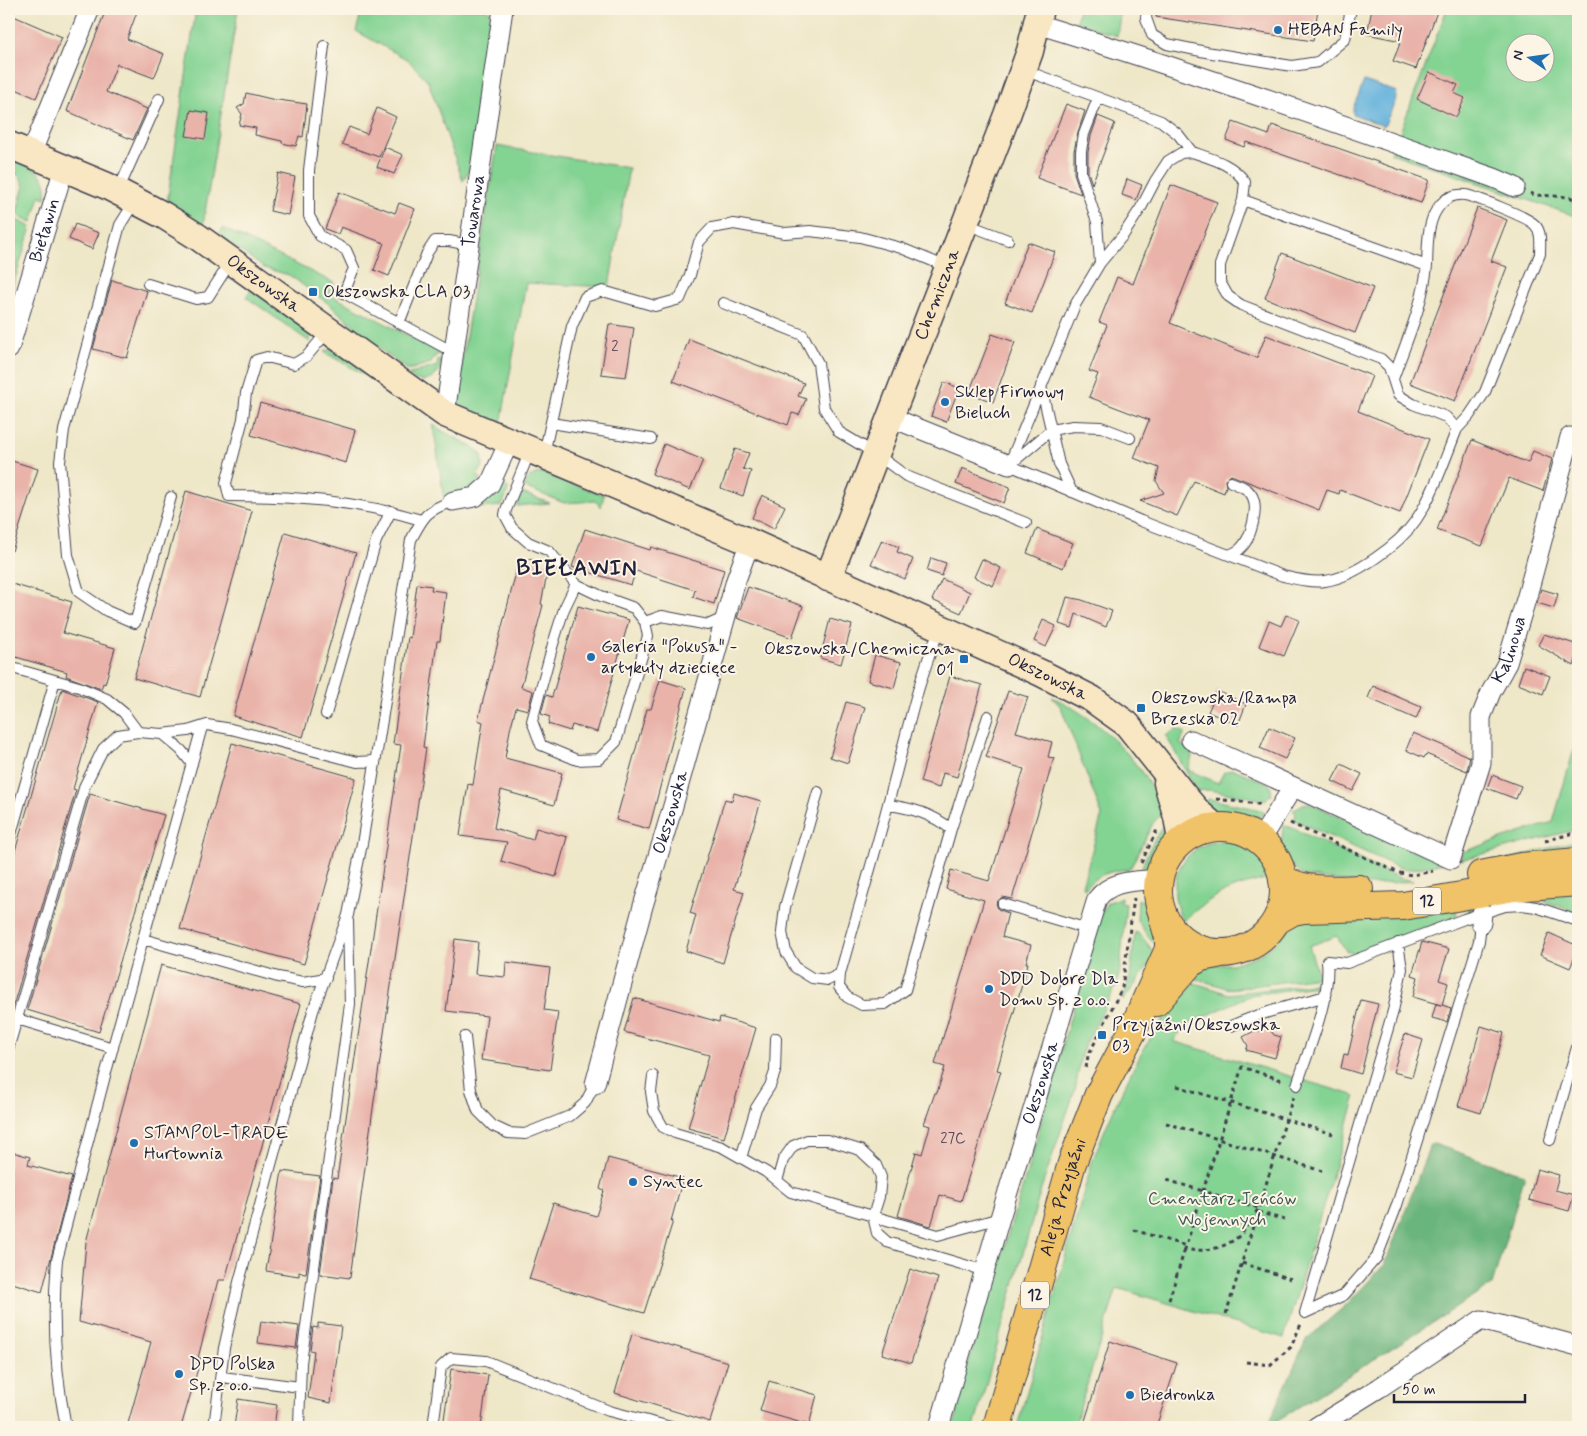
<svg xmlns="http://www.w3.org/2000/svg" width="1587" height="1436" viewBox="0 0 1587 1436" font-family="Mynerve,sans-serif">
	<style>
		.green { fill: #83d393; stroke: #527a67; fill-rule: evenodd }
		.forest { fill: #6ab57d; stroke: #466c5c }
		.water { fill: #63b2dd; stroke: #426a8c }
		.building { fill: #e9b3aa }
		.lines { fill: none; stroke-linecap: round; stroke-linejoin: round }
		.lane-casing { stroke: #414050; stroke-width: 12 }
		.street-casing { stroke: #414050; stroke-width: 21 }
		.secondary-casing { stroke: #414050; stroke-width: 29 }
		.highway-casing { stroke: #414050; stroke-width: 30 }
		.path { stroke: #414050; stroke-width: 3; stroke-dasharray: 4 4; stroke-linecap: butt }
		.lane { stroke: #fff; stroke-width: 10 }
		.street { stroke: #fff; stroke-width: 19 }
		.secondary { stroke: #f9e7c3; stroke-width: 26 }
		.highway { stroke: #f1c369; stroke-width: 28 }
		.poi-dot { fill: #1f6fb2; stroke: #fcf5e5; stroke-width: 2 }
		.labels { text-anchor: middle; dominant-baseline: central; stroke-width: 4; stroke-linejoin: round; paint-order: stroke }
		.number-label { font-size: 15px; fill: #544657 }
		.shield { fill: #fcf5e5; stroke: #63616e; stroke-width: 1 }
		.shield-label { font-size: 16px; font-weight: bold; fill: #22223b }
		.poi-label { font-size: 18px; fill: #22223b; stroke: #fcf5e5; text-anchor: start }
		.street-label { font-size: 18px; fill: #22223b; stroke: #fcf5e5 }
		.park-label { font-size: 18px; fill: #3f5755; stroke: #fcf5e5 }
		.district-label { font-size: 22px; font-weight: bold; letter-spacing: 1px; fill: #22223b; stroke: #fcf5e5 }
	</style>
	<rect width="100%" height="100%" fill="#fcf5e5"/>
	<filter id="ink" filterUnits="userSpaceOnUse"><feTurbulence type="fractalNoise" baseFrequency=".02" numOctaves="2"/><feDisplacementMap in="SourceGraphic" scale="10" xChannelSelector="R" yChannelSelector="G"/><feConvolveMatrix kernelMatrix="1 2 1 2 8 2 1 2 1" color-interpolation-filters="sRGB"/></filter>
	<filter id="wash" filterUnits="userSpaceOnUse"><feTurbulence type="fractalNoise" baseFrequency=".0096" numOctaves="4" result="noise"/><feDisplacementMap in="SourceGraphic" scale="20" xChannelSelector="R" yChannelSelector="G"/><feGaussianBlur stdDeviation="1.12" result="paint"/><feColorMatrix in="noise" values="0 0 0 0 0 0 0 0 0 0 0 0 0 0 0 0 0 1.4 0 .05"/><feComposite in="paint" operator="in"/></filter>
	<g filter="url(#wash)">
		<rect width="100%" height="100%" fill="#eee7c8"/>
		<!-- green -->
		<path class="green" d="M196 9H238L203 225 167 203Z
			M367 9H485L493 13 472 165 463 181 428 81 408 60 356 31 360 17Z
			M1079 9H1121L1117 36 1076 22Z
			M1447 9H1578V217L1391 153 1397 140ZM1514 42H1544V72H1514Z
			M497 146 629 168 609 287 526 283 501 424 458 411 456 397Z
			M9 157C29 166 50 171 46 198L40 196 32 222 16 215 24 186 20 176 9 171Z
			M15 219 31 227 9 299V240Z
			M223 228 334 283 333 296 443 354 436 355 431 363 408 370 385 353 329 304 289 275 264 268 219 235Z
			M251 289 310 332V342L246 297Z
			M330 349 335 350 377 378 375 381 324 352Z
			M438 360 442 362C438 381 422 386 407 375L437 366Z
			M433 424C447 437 470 441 482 455L483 466 477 476 481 478C470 494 462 495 444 499Z
			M543 473 604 495 601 507 595 501 564 503 524 487C529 477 532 473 543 473Z
			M499 484 509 488 502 506 478 508 485 501Z
			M522 493 550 503 517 506Z
			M1052 697C1062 701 1071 707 1079 712 1117 737 1143 768 1163 808V813L1153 823 1131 867 1128 869C1111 871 1096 874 1085 889L1082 886 1102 815 1061 707Z
			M1176 729 1185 733 1180 744 1191 750 1192 757 1188 770 1218 783 1224 772 1233 769 1268 783 1271 788 1272 796 1269 795 1266 800 1209 790 1197 791 1166 736Z
			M1578 735V829L1460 860 1462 852 1553 822Z
			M1209 799 1257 809 1265 813C1253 823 1235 824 1219 818 1213 815 1206 808 1200 803Z
			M1309 803 1444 863 1411 869 1400 868 1294 820 1296 814 1293 810 1303 804Z
			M1169 821 1172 837 1156 865 1152 870 1141 874C1140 866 1157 833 1163 826 1164 825 1168 822 1169 821Z
			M1283 826 1290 827 1388 873 1400 878 1413 881 1370 885 1302 876 1290 863 1281 848Z
			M1224 840C1251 843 1264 853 1274 877 1232 887 1216 892 1183 921 1169 897 1172 863 1198 848 1206 843 1215 842 1224 840Z
			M1578 840V858L1495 863Z
			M1578 885V913L1539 899 1507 898 1468 912 1465 900Z
			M1121 897V903L1126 904 1120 970 1117 984 1082 1051 1075 1090 1041 1189 974 1427H953L958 1411 954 1409 1026 1176 1098 919 1107 903Z
			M1138 899C1162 909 1159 930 1162 952L1147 935 1137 920Z
			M1454 903 1457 916 1357 954 1346 951 1337 936 1309 946 1319 977 1230 989 1193 978 1200 965 1232 964 1259 955 1274 944 1299 919Z
			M1135 932 1140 934 1156 955 1123 1001 1122 1000 1130 977Z
			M1192 982 1229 994 1321 983 1323 985 1251 995 1197 1020 1183 1029 1173 1041 1356 1096 1284 1338 1117 1288 1074 1427H1017L1093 1159C1118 1096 1146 1033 1192 982Z"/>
		<!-- forest -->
		<path class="forest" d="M1431 1143 1525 1175 1492 1285 1267 1427 1306 1340 1347 1304 1385 1264Z"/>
		<!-- water -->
		<path class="water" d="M1364 81 1397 92 1395 102 1384 126 1353 114V108Z"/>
		<g id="blocks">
			<!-- building -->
			<path class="building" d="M106 9H138L127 39 164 54 154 78 117 64 106 92 147 109 133 140 67 111Z
				M1157 9H1318L1313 41 1156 17Z
				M1372 9H1438L1416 69 1393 61 1401 41 1367 34Z
				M9 14 62 37 36 98 9 86Z
				M1429 72 1458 85 1454 93 1465 98 1456 117 1417 99Z
				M246 93 271 99 307 104 303 137 299 136 296 146 282 143V141L255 135 256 128 239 125 242 114 237 108 244 104Z
				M1066 104 1085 111 1078 132 1074 151V173L1081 194 1037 178Z
				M377 108 396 117 379 157 342 144 349 127 367 134Z
				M191 110 209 113 205 139 186 136Z
				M1098 116 1115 123 1092 184 1088 172V152L1091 136Z
				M1233 122 1269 135 1272 125 1429 180 1421 203 1246 142 1244 147 1226 140Z
				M385 147 403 155 394 174 377 167Z
				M278 173 295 177 288 215 270 211Z
				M1127 179 1142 185 1136 200 1122 195Z
				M1171 185 1217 202 1170 323 1257 358 1266 335 1372 376 1358 411 1429 439 1400 513 1340 490 1339 494 1327 490 1319 510 1231 475 1225 480 1226 486 1224 493 1194 481 1177 516 1140 501 1164 493 1156 481 1159 468 1134 458 1149 420 1089 397 1098 374 1089 371 1107 325 1099 322 1117 277 1133 284Z
				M339 192 395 213 399 203 415 209 389 276 374 270 384 243 341 227 338 234 325 229Z
				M1477 208 1507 220 1491 261 1507 267 1455 401 1410 383Z
				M75 224 99 233 92 249 69 239Z
				M1028 242 1055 252 1032 313 1005 303Z
				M1282 253 1373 288 1355 333 1265 298Z
				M112 280 147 291 127 358 93 349Z
				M609 324 634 328 626 377 601 374Z
				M992 334 1015 342 993 402 969 393Z
				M689 339 804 383 798 396 806 399 799 415 792 413 788 425 673 381Z
				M944 382 959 388 946 422 931 416Z
				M260 403 355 430 346 463 251 435Z
				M1472 440 1528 463 1533 451 1552 459 1543 491 1509 478 1482 546 1437 530Z
				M664 444 703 460 690 490 652 474Z
				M735 449 749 453 743 469 751 471 743 496 721 488Z
				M9 460 38 469 12 551H9Z
				M962 468 1010 487 1004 503 956 484Z
				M186 491 252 511 200 697 134 678Z
				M762 495 785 506 774 529 752 518Z
				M585 529 650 550 651 547 724 570 714 604 693 597 695 590 636 571 631 585 572 567Z
				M1037 529 1073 543 1063 568 1027 553Z
				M285 532 356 553 303 737 233 716Z
				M882 540 899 547 897 552 913 559 905 579 871 564Z
				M520 557 549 564 541 604 543 605 521 687 533 691 528 710 516 707 510 730 505 758 562 773 554 805 501 790 494 828 533 840 536 828 567 837 556 877 501 861 507 842 460 836 468 784 473 785 483 722 478 720Z
				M931 558 946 563 942 576 927 571Z
				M982 559 1001 568 993 586 974 577Z
				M942 579 970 592 961 613 932 600Z
				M9 583 72 602 63 633 115 648 105 684 103 683 101 689 66 676 67 672 9 655Z
				M417 584 432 586 431 590 446 592 440 641H437L423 747 426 748 374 1101 350 1278 320 1274 333 1178 337 1179 401 745 393 744 408 637 410 638Z
				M748 587 803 606 792 638 737 618Z
				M1541 589 1558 594 1554 608 1537 603Z
				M1067 597 1082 600 1112 611 1106 627 1076 614 1072 628 1059 624Z
				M578 606 629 620 597 732 572 725 570 731 548 724 550 717 541 714 546 695 552 697Z
				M1286 615 1299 620 1284 656 1259 646 1269 621 1281 626Z
				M830 619 852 625 841 664 820 658Z
				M1043 620 1056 626 1046 647 1034 641Z
				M1544 634 1578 645V653L1574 666 1538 645Z
				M875 655 901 662 894 688 868 681Z
				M1524 666 1550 676 1543 694 1518 684Z
				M950 676 982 685 957 777 943 773 939 788 920 782Z
				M660 680 686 688 649 829 616 820 647 709H651Z
				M1373 686 1421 707 1416 719 1368 698Z
				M62 689 98 702 73 789 76 790 13 1006 9 1005V872Z
				M1008 691 1028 697 1016 732 1052 742 1048 757 1054 758 1012 899 1002 897 996 903 998 909 1008 913 1002 937 1031 945 1026 963H1028L1026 971 997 1070 1001 1071 961 1201 940 1195 931 1226 898 1216 916 1152 922 1154 930 1126 924 1124 935 1093H937L945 1067 935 1064 984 900 946 889 951 870 989 881 1024 769 986 757Z
				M1217 691 1246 704 1238 725 1208 712Z
				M846 702 865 707 848 763 830 757Z
				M1269 727 1295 738 1285 759 1260 748Z
				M1413 733 1470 757 1467 771 1426 754 1424 758 1406 750Z
				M232 743 356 778 304 964 180 929Z
				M1341 764 1362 774 1353 791 1332 781Z
				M1492 775 1521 786 1516 799 1487 788Z
				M734 793 761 801 734 889 744 892 723 963 686 951 696 915 690 913 725 799 732 801Z
				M90 794 164 815 99 1032 27 1010Z
				M1549 933 1578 946V949L1570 968 1540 955Z
				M455 939 478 942 475 974 505 977 506 962 550 968 544 1010 558 1012 550 1070 481 1060 487 1016 446 1011Z
				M1422 942 1449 949 1439 980 1448 983 1442 1005 1451 1008 1447 1022 1432 1018 1436 1004 1441 1005 1413 997 1418 977 1412 975Z
				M161 965 301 1004 225 1280H218L198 1358H201L181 1427H127L151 1342 79 1322 86 1242Z
				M634 998 719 1022 720 1017 756 1028 724 1138 688 1128 709 1055 624 1032Z
				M1361 1000 1378 1004 1361 1074 1341 1068 1344 1054 1348 1055Z
				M1481 1026 1504 1033 1481 1113 1458 1106Z
				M1268 1027 1274 1035 1281 1037 1275 1058 1246 1050 1248 1046 1243 1037 1256 1030 1260 1031Z
				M1405 1034 1423 1040 1412 1077 1393 1072Z
				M9 1151 30 1157 28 1165 72 1177 42 1292 9 1282Z
				M608 1158 683 1178 671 1221H673L644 1313 529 1279 553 1203 596 1216 604 1191 600 1189Z
				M1537 1169 1559 1175 1555 1190 1574 1195 1569 1211 1529 1200Z
				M282 1171 320 1176 306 1273 299 1272V1276L266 1271Z
				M910 1269 938 1278 911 1363 882 1354Z
				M261 1321 299 1326 296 1348 258 1343Z
				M318 1323 341 1326 331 1403 308 1398 314 1351 310 1350 313 1327 318 1328Z
				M632 1334 728 1362 710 1422 615 1393Z
				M1110 1341 1177 1363 1156 1427H1083Z
				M451 1369 488 1375 481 1427H443Z
				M769 1381 817 1395 809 1425 760 1411Z
				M238 1399 277 1405 274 1427H234Z"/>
		</g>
	</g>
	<g filter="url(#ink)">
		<use href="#blocks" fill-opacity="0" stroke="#414050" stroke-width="1"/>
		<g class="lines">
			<defs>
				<path id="lane" d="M1147 9 1146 18 1152 35 1167 44 1206 52 1292 66 1318 62 1345 39 1351 9
					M324 46 309 170V216L320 236 346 250 354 268 344 293 453 352
					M1024 70 1161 121 1178 134 1192 152
					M1098 98 1084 134 1081 151V173L1097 222 1100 263
					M1192 152C1212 159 1233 164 1245 182L1243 200 1220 265V282L1228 296 1241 305 1381 359 1389 367 1398 395 1413 404 1446 417 1457 429C1445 459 1434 493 1416 520 1399 545 1354 577 1325 581 1311 583 1296 579 1283 576L1141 521 1009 465 1075 305 1100 263 1124 234 1142 206 1155 181 1168 161 1181 153Z
					M118 191 159 99
					M1243 200 1427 266
					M135 201 120 225 64 430 60 462 68 555 79 592 107 611 135 623 171 497
					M966 224 1008 240
					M148 284 196 299 208 297 231 261
					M723 303 803 335 818 363 824 408 839 432 876 454 906 476 1026 523
					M399 323 427 253 435 241H449L469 245
					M328 331 307 356 294 364 267 357 256 360 246 393 243 419 226 483 229 496C294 496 358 501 421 520
					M1393 379C1406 342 1423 305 1427 266 1428 246 1426 220 1441 204 1447 197 1455 194 1465 195 1476 197 1528 217 1535 225 1542 232 1540 244 1540 254L1485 392 1469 416 1457 429
					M1041 386 1059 464 1072 492
					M551 423 651 439
					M530 451 506 510 505 515 512 528 528 542 549 551 576 584 601 596 634 608 645 622 648 636 616 742 599 759 577 760 541 745 532 721 553 644 564 609 576 584
					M544 454 572 326 585 297 603 291 655 306 680 299 690 275 699 242 712 228 734 224 785 233 810 231 860 237 901 248 947 267
					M1012 463 1051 430 1073 426 1101 427 1130 438
					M1229 555C1232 554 1236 552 1239 550 1251 540 1260 507 1251 494 1247 487 1237 485 1231 482
					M645 622 662 616 708 625 726 617
					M940 628C916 685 904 745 888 804 873 861 856 917 840 974L839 987 847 997 862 1005 885 1004 905 990 951 829 988 716
					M9 667 79 687 107 699 124 713 138 732
					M326 714 376 541 391 511
					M162 734 181 750 192 764
					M818 792 785 907 782 932 786 952 796 968 812 978 828 980 840 974
					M888 805C912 808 932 814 951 829
					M9 841 55 680
					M1003 904 1088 929
					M143 939 278 977 303 982 326 978
					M17 1019 113 1048
					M1231 1026C1262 1012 1294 1005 1326 996
					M465 1037 471 1090 478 1111 493 1126 508 1133 525 1134 570 1116 585 1103 595 1084
					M9 1046 85 785 103 749 118 735 138 732 162 734 188 731 207 725 231 729 357 762 375 761
					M653 1076 651 1092 654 1111 663 1127 675 1133 722 1147 766 1172 791 1192 938 1235 1000 1218
					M1297 1085C1309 1048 1331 998 1327 961L1347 963 1464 919 1505 906 1522 905 1536 907 1578 921
					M1550 1140 1578 1044
					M741 1158 756 1108 770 1086 775 1072 776 1038
					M777 1181 783 1160 793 1146 807 1140H827L860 1150 876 1165 881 1177 879 1197 873 1216 877 1233 887 1242 985 1271
					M1305 1313 1344 1295 1377 1257 1397 1205 1479 941 1481 923
					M1305 1313 1393 1011 1402 969 1398 943
					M222 1377 300 1387
					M66 1427C55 1372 52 1316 57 1260L106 1072 202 727
					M214 1427 224 1348 239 1282 313 1011 348 915 363 838 411 540C424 515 427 510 453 501
					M299 1427 301 1363 350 1004 348 921
					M433 1427 441 1367 451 1358 486 1361 609 1411 671 1427"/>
				<g id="street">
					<path d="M1037 24C1191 71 1343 125 1494 178L1515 187"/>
					<path d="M31 154 90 9"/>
					<path id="s1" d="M9 349 64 168"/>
					<path id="s2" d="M445 414 503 9"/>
					<path d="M890 417 1009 465"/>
					<path d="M453 501 475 497 490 484 509 442"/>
					<path id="s3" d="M1191 740 1451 859 1481 763V717L1491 692 1507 663 1527 596 1570 437"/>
					<path d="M1260 840 1293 787"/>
					<path d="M1481 923 1482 913"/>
					<path id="s4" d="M595 1084 643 906 673 806 736 580 750 542"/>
					<path id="s5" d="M939 1427 1000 1218 1097 899C1112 879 1135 882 1158 879"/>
					<path d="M1316 1427 1379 1388 1481 1320 1578 1346"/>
				</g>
				<g id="secondary">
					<path id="s6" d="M9 145 107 186 163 215 198 237 445 414 750 542 1041 673 1092 699 1127 724 1186 798 1199 813 1215 827"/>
					<path id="s7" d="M828 578 1007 115 1030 51 1040 9"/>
					<path d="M1167 783 1177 817 1181 840"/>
				</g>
				<g id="highway">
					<circle cx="1221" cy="890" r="63"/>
					<path d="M1481 875 1521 867 1578 862"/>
					<path d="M1283 880C1306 892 1334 890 1359 889"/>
					<path d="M1277 920 1293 911 1304 909 1403 906 1514 887 1578 882"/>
					<path d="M1156 1002 1190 963 1201 957 1217 954"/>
					<path id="s8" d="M997 1427 1072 1163 1099 1094 1132 1032 1169 949V938L1163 917"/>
				</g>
			</defs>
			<!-- lane casing -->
			<use href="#lane" class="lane-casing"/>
			<!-- street casing -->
			<use href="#street" class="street-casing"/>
			<!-- secondary casing -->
			<use href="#secondary" class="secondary-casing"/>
			<!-- highway casing -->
			<use href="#highway" class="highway-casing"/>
			<!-- path -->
			<path class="path" d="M1530 193 1535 195 1570 197 1578 202
				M1216 799 1258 804 1262 806
				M1290 823 1399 873 1413 875 1433 871
				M1545 841 1578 832
				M1141 863 1157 830
				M1086 1068 1088 1056 1122 988 1134 898
				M1177 1086 1333 1134
				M1166 1123 1322 1171
				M1167 1180 1203 1191 1185 1249C1203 1253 1228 1248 1241 1234 1248 1226 1253 1216 1259 1208L1203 1191 1242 1067 1285 1081
				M1258 1212 1288 1221
				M1134 1230 1186 1246
				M1242 1263 1291 1279
				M1169 1300 1185 1249
				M1226 1314 1293 1097
				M1246 1362 1270 1365 1291 1347 1301 1324"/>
			<!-- lane -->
			<use href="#lane" class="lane"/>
			<!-- street -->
			<use href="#street" class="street"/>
			<!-- secondary -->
			<use href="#secondary" class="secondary"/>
			<!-- highway -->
			<use href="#highway" class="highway"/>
		</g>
	</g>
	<!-- markers -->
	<g class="poi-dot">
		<circle cx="1278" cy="30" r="5"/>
		<rect x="308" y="287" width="10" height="10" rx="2.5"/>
		<circle cx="945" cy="402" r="5"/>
		<circle cx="591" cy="657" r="5"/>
		<rect x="959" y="654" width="10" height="10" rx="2.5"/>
		<rect x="1136" y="703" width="10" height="10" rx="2.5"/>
		<circle cx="989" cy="989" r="5"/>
		<rect x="1097" y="1030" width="10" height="10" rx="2.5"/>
		<circle cx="134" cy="1143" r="5"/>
		<circle cx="633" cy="1182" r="5"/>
		<circle cx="179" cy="1374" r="5"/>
		<circle cx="1130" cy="1395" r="5"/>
	</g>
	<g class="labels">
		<!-- number labels -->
		<g class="number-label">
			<text x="615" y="347">2</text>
			<text x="953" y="1139">27C</text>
		</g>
		<!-- shield labels -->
		<g class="shield">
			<rect x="1413" y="887.5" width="28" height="27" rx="4"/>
			<rect x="1021" y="1281.5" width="28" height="27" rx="4"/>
		</g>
		<g class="shield-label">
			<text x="1427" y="901">12</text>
			<text x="1035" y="1295">12</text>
		</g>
		<!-- poi labels -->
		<g class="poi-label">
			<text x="1288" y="30">HEBAN Family</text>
			<text x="323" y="292">Okszowska CLA 03</text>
			<text x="955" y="392">Sklep Firmowy<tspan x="955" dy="21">Bieluch</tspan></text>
			<text x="601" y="647">Galeria "Pokusa" -<tspan x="601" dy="21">artykuły dziecięce</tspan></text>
			<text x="954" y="649" text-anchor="end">Okszowska/Chemiczna<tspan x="954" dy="21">01</tspan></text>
			<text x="1151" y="698">Okszowska/Rampa<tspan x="1151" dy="21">Brzeska 02</tspan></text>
			<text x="999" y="979">DDD Dobre Dla<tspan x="999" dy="21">Domu Sp. z o.o.</tspan></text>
			<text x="1112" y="1025">Przyjaźni/Okszowska<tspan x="1112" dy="21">03</tspan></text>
			<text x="144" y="1133">STAMPOL-TRADE<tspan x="144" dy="21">Hurtownia</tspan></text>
			<text x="643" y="1182">Syntec</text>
			<text x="189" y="1364">DPD Polska<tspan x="189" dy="21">Sp. z o.o.</tspan></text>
			<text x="1140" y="1395">Biedronka</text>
		</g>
		<!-- street labels -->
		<g class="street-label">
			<text stroke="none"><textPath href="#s2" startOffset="205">Towarowa</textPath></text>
			<text stroke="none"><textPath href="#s1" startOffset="124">Bieławin</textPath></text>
			<text stroke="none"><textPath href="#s6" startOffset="291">Okszowska</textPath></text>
			<text stroke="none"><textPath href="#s7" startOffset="304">Chemiczna</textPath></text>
			<text stroke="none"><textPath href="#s3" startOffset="506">Kalinowa</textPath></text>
			<text stroke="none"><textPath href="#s6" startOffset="1172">Okszowska</textPath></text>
			<text stroke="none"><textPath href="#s4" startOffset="282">Okszowska</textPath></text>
			<text stroke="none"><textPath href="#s5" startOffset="359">Okszowska</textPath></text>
			<text stroke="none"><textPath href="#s8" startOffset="239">Aleja Przyjaźni</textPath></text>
		</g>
		<!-- park labels -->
		<g class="park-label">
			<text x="1222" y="1199">Cmentarz Jeńców<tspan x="1222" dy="21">Wojennych</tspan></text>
		</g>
		<!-- district labels -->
		<g class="district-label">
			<text x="577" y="569">BIEŁAWIN</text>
		</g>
	</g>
	<!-- margin -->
	<rect width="1587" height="1436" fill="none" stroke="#fcf5e5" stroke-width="30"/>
	<!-- north arrow -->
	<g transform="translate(1530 58) rotate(283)"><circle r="24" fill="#fcf5e5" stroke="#a5a1a1"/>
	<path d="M0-4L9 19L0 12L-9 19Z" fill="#1f6fb2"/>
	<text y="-8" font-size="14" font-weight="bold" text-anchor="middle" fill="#22223b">N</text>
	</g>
	<!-- scale -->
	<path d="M1394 1394v8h131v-8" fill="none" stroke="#22223b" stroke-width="2.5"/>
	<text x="1402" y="1394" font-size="15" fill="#22223b" stroke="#fcf5e5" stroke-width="4" paint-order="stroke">50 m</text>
</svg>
